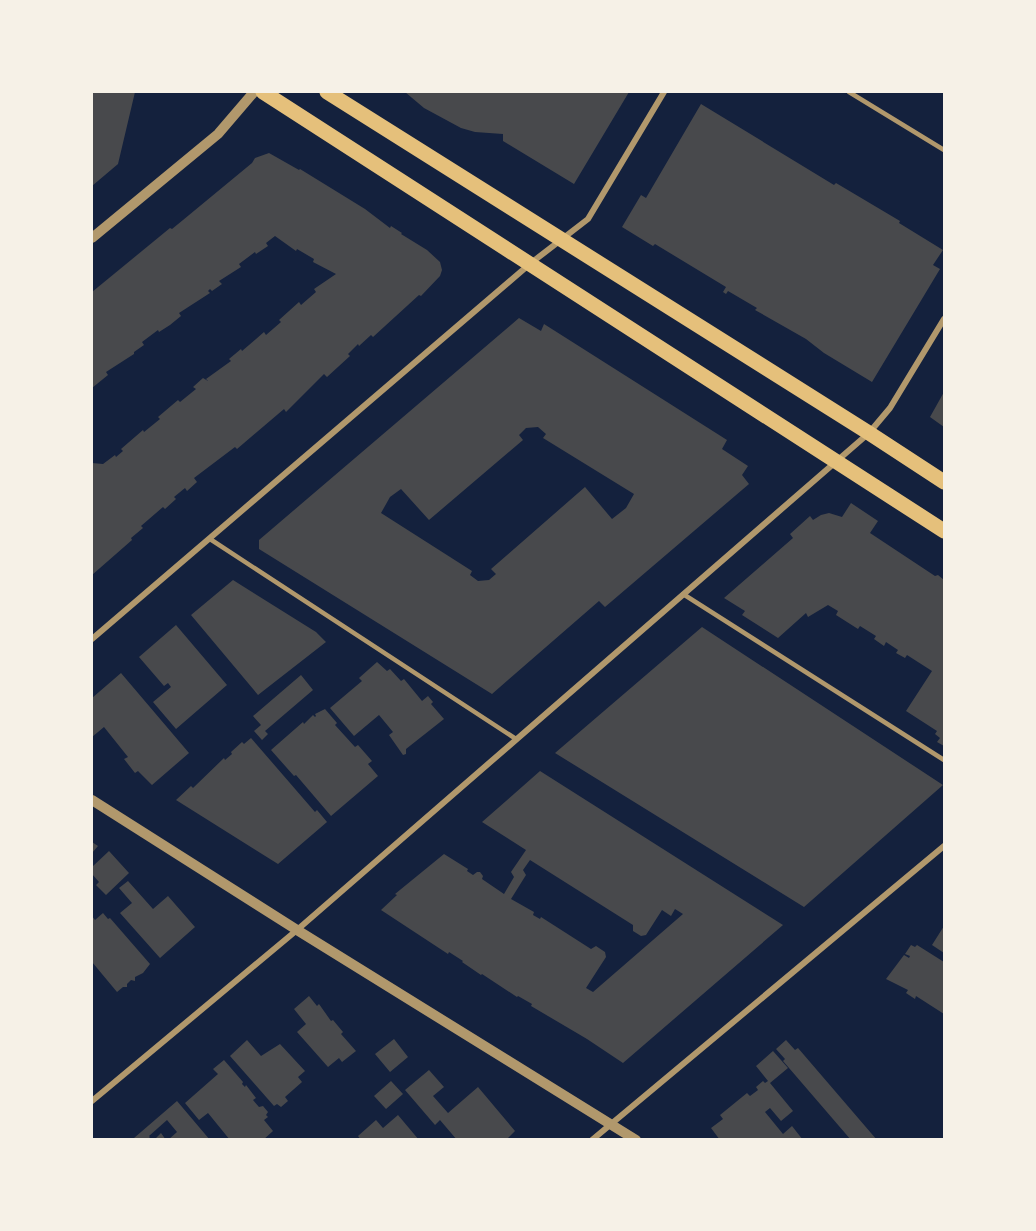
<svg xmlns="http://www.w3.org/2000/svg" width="1036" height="1231" viewBox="0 0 1036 1231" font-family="'Source Serif 4',serif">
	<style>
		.building { fill: #48494c; fill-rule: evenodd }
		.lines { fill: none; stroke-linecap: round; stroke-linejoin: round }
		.service { stroke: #b1986c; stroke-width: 4.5 }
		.minor { stroke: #b1986c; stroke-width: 6 }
		.tertiary { stroke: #b1986c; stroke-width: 10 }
		.primary { stroke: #e5c07b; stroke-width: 15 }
	</style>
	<rect width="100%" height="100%" fill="#14213d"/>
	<!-- building -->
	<path class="building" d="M92 92H135L118 164 92 186Z
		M405 92H629L574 184 503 141V134L475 132 461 128 424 108Z
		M701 104 834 185 836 183 900 221 899 223 943 250 933 265 940 269 872 382 824 353 806 339 755 310 757 308 728 291 726 294 723 292 726 287 655 244 653 246 622 227 641 195 646 198Z
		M269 153 299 170 300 169 365 209 390 228 391 226 402 233 401 234 427 250 440 262 442 270 440 276 421 296 419 295 373 337 371 335 359 346 358 344 348 354 350 356 327 377 324 374 286 412 284 409 237 449 235 447 194 478 197 482 187 491 185 488 174 497 176 499 165 509 163 507 141 526 143 528 131 538 132 540 92 575V463L103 464 115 455 116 457 123 451 121 449 143 430 144 432 160 419 158 417 178 400 180 402 196 389 193 387 203 378 208 381 206 379 231 361 229 359 241 349 242 351 264 332 266 335 281 322 279 320 299 302 301 305 316 292 314 289 336 274 313 262 314 259 297 249 296 251 275 236 266 243 268 246 256 254 255 252 239 264 241 267 219 281 222 284 212 291 210 289 208 291 210 293 179 313 181 316 170 325 159 332 158 330 142 342 144 345 134 352V354L106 372 108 375 92 388V292L170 228 172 229 183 220 252 163 255 158Z
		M519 318 541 331 544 324 727 440 722 449 748 466 742 475 749 484 605 607 599 601 492 694 259 549V540ZM538 427 546 434 543 438 634 494 626 508 612 519 585 487 491 569 496 574 489 580 478 581 470 575 472 571 381 513 390 497 401 489 429 520 523 440 519 435 526 428Z
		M944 392V427L930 417Z
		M851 503 878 521 870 533 935 576 938 575 944 580V746L937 742 940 738 935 734 937 731 906 711 932 671 907 655 905 658 896 653 898 650 886 642 884 646 874 639 876 636 860 626 858 629 836 615 838 611 828 605 808 617 806 613 778 638 742 615 745 611 724 598 793 538 790 534 810 516 813 520 821 515 829 513 842 517Z
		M233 580 316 632 326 642 258 695 191 615Z
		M176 625 227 685 176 729 153 702 171 687 168 683 164 686 139 657Z
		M702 627 943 785 804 907 555 753Z
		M377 662 387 671 390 669 401 681 404 679 422 701 428 696 433 702 431 704 444 719 406 749V754L403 755 389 735 393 732 379 715 354 736 330 708 362 681 359 678Z
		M121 673 189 753 152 785 138 771 135 773 124 759 128 757 104 727 92 737V698Z
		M301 675 313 690 265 731 268 734 262 740 254 731 261 725 253 716Z
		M325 709 337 723 335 725 355 747 358 745 372 761 368 764 378 776 331 816 296 775 294 776 271 750 303 722 304 724 313 715 315 717 316 716 315 714Z
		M251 738 315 812 317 810 327 822 278 864 176 800 191 786 193 788 224 758 225 760 232 754 231 752 242 742 244 744Z
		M540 771 783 925 623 1063 587 1039 531 1006 532 1004 518 996 517 997 482 974 481 975 462 962 463 961 449 952 448 954 381 910 397 895 395 894 444 854 468 869 467 871 473 875 477 872H480L483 876 482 879 504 894 514 877 511 872 513 869 526 850 482 822ZM530 860 633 925V931L641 936 646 935 662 910 671 916 675 909 683 914 593 992 586 988 606 957 605 952 596 946 591 949 541 917 540 919 533 915 534 912 511 899 526 875 523 870Z
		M92 842 98 846 92 853Z
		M109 851 129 873 106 895 96 885 99 882 92 874V867Z
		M128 881 153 909 168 896 195 927 160 958 120 913 132 903 119 888Z
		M103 913 108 919 110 918 150 964 143 973 135 977V981L131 980 127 984V987H123L117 992 92 962V916L95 920Z
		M944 926V953L932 945Z
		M911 945 915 947 917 945 944 962V1014L916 996 915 999 906 993 908 990 886 979 904 955 909 958 910 956 905 954Z
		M309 996 317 1006 319 1004 331 1021 333 1020 343 1032 341 1034 356 1051 342 1062 339 1058 328 1067 297 1032 306 1024 294 1009Z
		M394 1039 408 1057 390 1072 375 1054Z
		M247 1040 261 1056 280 1044 305 1071 298 1077 302 1082 285 1097 288 1101 281 1107 277 1104 274 1106 230 1056Z
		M786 1040 795 1050 798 1048 877 1140H851L783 1061 785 1059 776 1049Z
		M773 1051 788 1068 770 1083 793 1111 781 1121 770 1108 765 1112 783 1134 792 1126 803 1140H720L711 1128 723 1119 720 1115 747 1093 750 1096 758 1090 756 1087 763 1081 765 1083 768 1081 756 1066Z
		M224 1060 243 1082 242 1084 245 1087 246 1085 256 1098 253 1100 259 1107 263 1106 268 1112 266 1115 268 1117 264 1120 273 1131 263 1140H245L244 1138 242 1140H230L208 1113 199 1120 185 1103 218 1074 213 1069Z
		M429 1070 444 1087 433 1096 448 1113 478 1087 515 1131 506 1140H457L440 1120 435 1125 405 1090Z
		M391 1081 403 1094 386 1109 374 1096Z
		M177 1101 210 1140H168L177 1132 167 1120 149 1136 150 1137 147 1140H135L134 1138Z
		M398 1115 419 1140H361L358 1136 376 1120 383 1128Z
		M161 1133 166 1140H154Z"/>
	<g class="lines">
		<!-- service -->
		<path class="service" d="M849 92 944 150
			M210 539 516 739
			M683 594 944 760"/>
		<!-- minor -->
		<path class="minor" d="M92 639 531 263 588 219 664 92
			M92 1101 297 930 869 433 890 408 944 319
			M592 1140 944 846"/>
		<!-- tertiary -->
		<path class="tertiary" d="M92 238 218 134 254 92
			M92 800 297 930 636 1140"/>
		<!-- primary -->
		<path class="primary" d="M263 92 944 531
			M327 92 869 433 944 482"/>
	</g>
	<!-- border -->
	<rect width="1036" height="1231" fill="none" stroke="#f6f1e7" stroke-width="186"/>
</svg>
